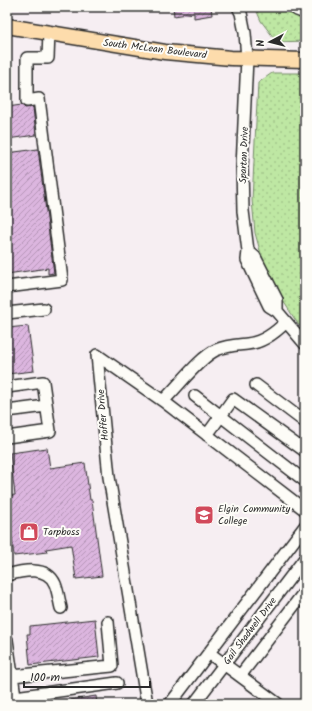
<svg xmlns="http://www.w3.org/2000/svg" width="312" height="711" viewBox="0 0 312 711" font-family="Kalam,sans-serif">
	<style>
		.green { fill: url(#green-dots); stroke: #748967 }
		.building { fill: url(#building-hatch); stroke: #2b2b2b }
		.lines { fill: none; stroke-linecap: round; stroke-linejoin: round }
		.minor-casing { stroke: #2b2b2b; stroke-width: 14 }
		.major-casing { stroke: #2b2b2b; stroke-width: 17 }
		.minor { stroke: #fdfcf7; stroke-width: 11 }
		.major { stroke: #fddcac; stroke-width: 14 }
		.labels { text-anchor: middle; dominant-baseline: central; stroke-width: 4; stroke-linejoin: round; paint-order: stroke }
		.street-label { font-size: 10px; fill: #2b2b2b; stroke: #fdfcf7 }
		.poi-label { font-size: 10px; fill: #2b2b2b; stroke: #fdfcf7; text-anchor: start }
	</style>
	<defs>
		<pattern id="green-dots" width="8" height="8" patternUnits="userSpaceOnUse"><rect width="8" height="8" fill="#bee7a3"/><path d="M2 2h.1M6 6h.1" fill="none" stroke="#a3c68c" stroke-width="1.8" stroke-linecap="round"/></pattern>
		<pattern id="building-hatch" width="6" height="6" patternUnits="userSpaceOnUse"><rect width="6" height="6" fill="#dcb6df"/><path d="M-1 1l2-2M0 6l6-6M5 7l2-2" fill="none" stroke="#b394b5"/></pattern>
	</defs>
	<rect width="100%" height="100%" fill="#f6eef2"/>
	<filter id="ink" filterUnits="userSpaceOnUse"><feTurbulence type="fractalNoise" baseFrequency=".025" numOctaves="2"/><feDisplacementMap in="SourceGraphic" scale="8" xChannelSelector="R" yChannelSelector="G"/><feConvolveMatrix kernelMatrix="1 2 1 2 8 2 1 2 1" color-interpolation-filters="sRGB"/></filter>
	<g filter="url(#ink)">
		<!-- green -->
		<path class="green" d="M255 7H305V41L277 42 261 21Z
			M272 73H305V330L298 324 278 293 265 268 255 233 252 200 258 83Z"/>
		<!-- building -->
		<path class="building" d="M173 7H211L212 15 194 18V13L174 16Z
			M22 105 25 108 33 107 36 135 7 139V107Z
			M38 149 54 273 48 274V268L7 274V153Z
			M28 326 34 371 7 374V328Z
			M47 448 50 468 85 463 90 500H92L102 576 76 579 71 545 46 549 47 552 14 556 7 499V496L15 495 10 453Z
			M95 619 99 657 30 665 27 634H30V626Z
			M96 696 97 704H70V700Z"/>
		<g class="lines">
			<defs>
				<path id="minor" d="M238 7 241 13 245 33 247 58 242 167 243 211 248 251 247 260 269 306 277 311 305 344
					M293 7 297 10 305 13
					M248 251 255 257 277 300V311
					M7 287 62 280 39 99 27 101V58H48L49 33
					M7 313 44 309
					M256 385 305 422
					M7 387 43 382 50 431 7 437
					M195 396 305 481
					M163 401 305 510
					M7 411 46 406
					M207 435 233 399 305 451
					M7 575C22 571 47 565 55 584 58 591 59 600 61 608
					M7 640 16 703
					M209 653 278 704
					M12 676 112 666 108 622
					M240 676 305 591
					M15 697 117 683
					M147 704 109 477 97 355 163 401C177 388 200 357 216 350 227 345 236 345 247 344 261 343 276 332 286 322
					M170 704 305 526
					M194 704 305 558"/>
				<path id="major" d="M7 26 165 52 231 58 305 60"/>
			</defs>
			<!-- minor casing -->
			<use href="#minor" class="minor-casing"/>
			<!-- major casing -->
			<use href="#major" class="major-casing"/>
			<!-- minor -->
			<use href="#minor" class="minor"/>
			<!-- major -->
			<use href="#major" class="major"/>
		</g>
	</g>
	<!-- icons -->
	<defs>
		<symbol id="university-square" viewBox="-11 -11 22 22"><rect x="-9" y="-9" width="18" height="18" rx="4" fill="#d1495b" stroke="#fdfcf7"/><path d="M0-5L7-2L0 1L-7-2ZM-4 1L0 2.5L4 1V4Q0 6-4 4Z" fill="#fff"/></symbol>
		<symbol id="shop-square" viewBox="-11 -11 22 22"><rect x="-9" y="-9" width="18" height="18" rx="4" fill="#d1495b" stroke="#fdfcf7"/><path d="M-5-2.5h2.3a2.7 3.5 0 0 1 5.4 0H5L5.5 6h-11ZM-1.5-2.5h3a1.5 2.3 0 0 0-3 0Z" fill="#fff"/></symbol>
	</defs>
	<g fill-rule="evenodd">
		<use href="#university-square" x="193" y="504" width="22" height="22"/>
		<use href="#shop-square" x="18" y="521" width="22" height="22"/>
	</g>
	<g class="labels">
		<!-- street labels -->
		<g class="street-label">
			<text transform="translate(155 49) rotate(7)">South McLean Boulevard</text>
			<text transform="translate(244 155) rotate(-88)">Spartan Drive</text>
			<text transform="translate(103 415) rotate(-95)">Hoffer Drive</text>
			<text transform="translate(250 631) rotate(-53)">Gail Shadwell Drive</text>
		</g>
		<!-- poi labels -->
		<g class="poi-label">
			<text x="218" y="509">Elgin Community<tspan x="218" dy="12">College</tspan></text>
			<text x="43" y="532">Tarpboss</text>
		</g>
	</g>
	<!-- margin -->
	<rect width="312" height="711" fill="none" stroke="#fdfcf7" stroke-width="24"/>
	<rect x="12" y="12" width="288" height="687" fill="none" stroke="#2b2b2b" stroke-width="1.5" filter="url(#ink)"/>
	<!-- north arrow -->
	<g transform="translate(270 42) rotate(263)" stroke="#fdfcf7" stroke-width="3" paint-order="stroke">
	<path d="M0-3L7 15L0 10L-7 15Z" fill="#2b2b2b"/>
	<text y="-6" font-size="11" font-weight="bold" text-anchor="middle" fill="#2b2b2b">N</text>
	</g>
	<!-- scale -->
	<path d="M24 681v6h126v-6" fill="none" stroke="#2b2b2b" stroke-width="2"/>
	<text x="30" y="681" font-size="12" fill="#2b2b2b" stroke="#fdfcf7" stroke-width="3" paint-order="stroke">100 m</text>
</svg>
